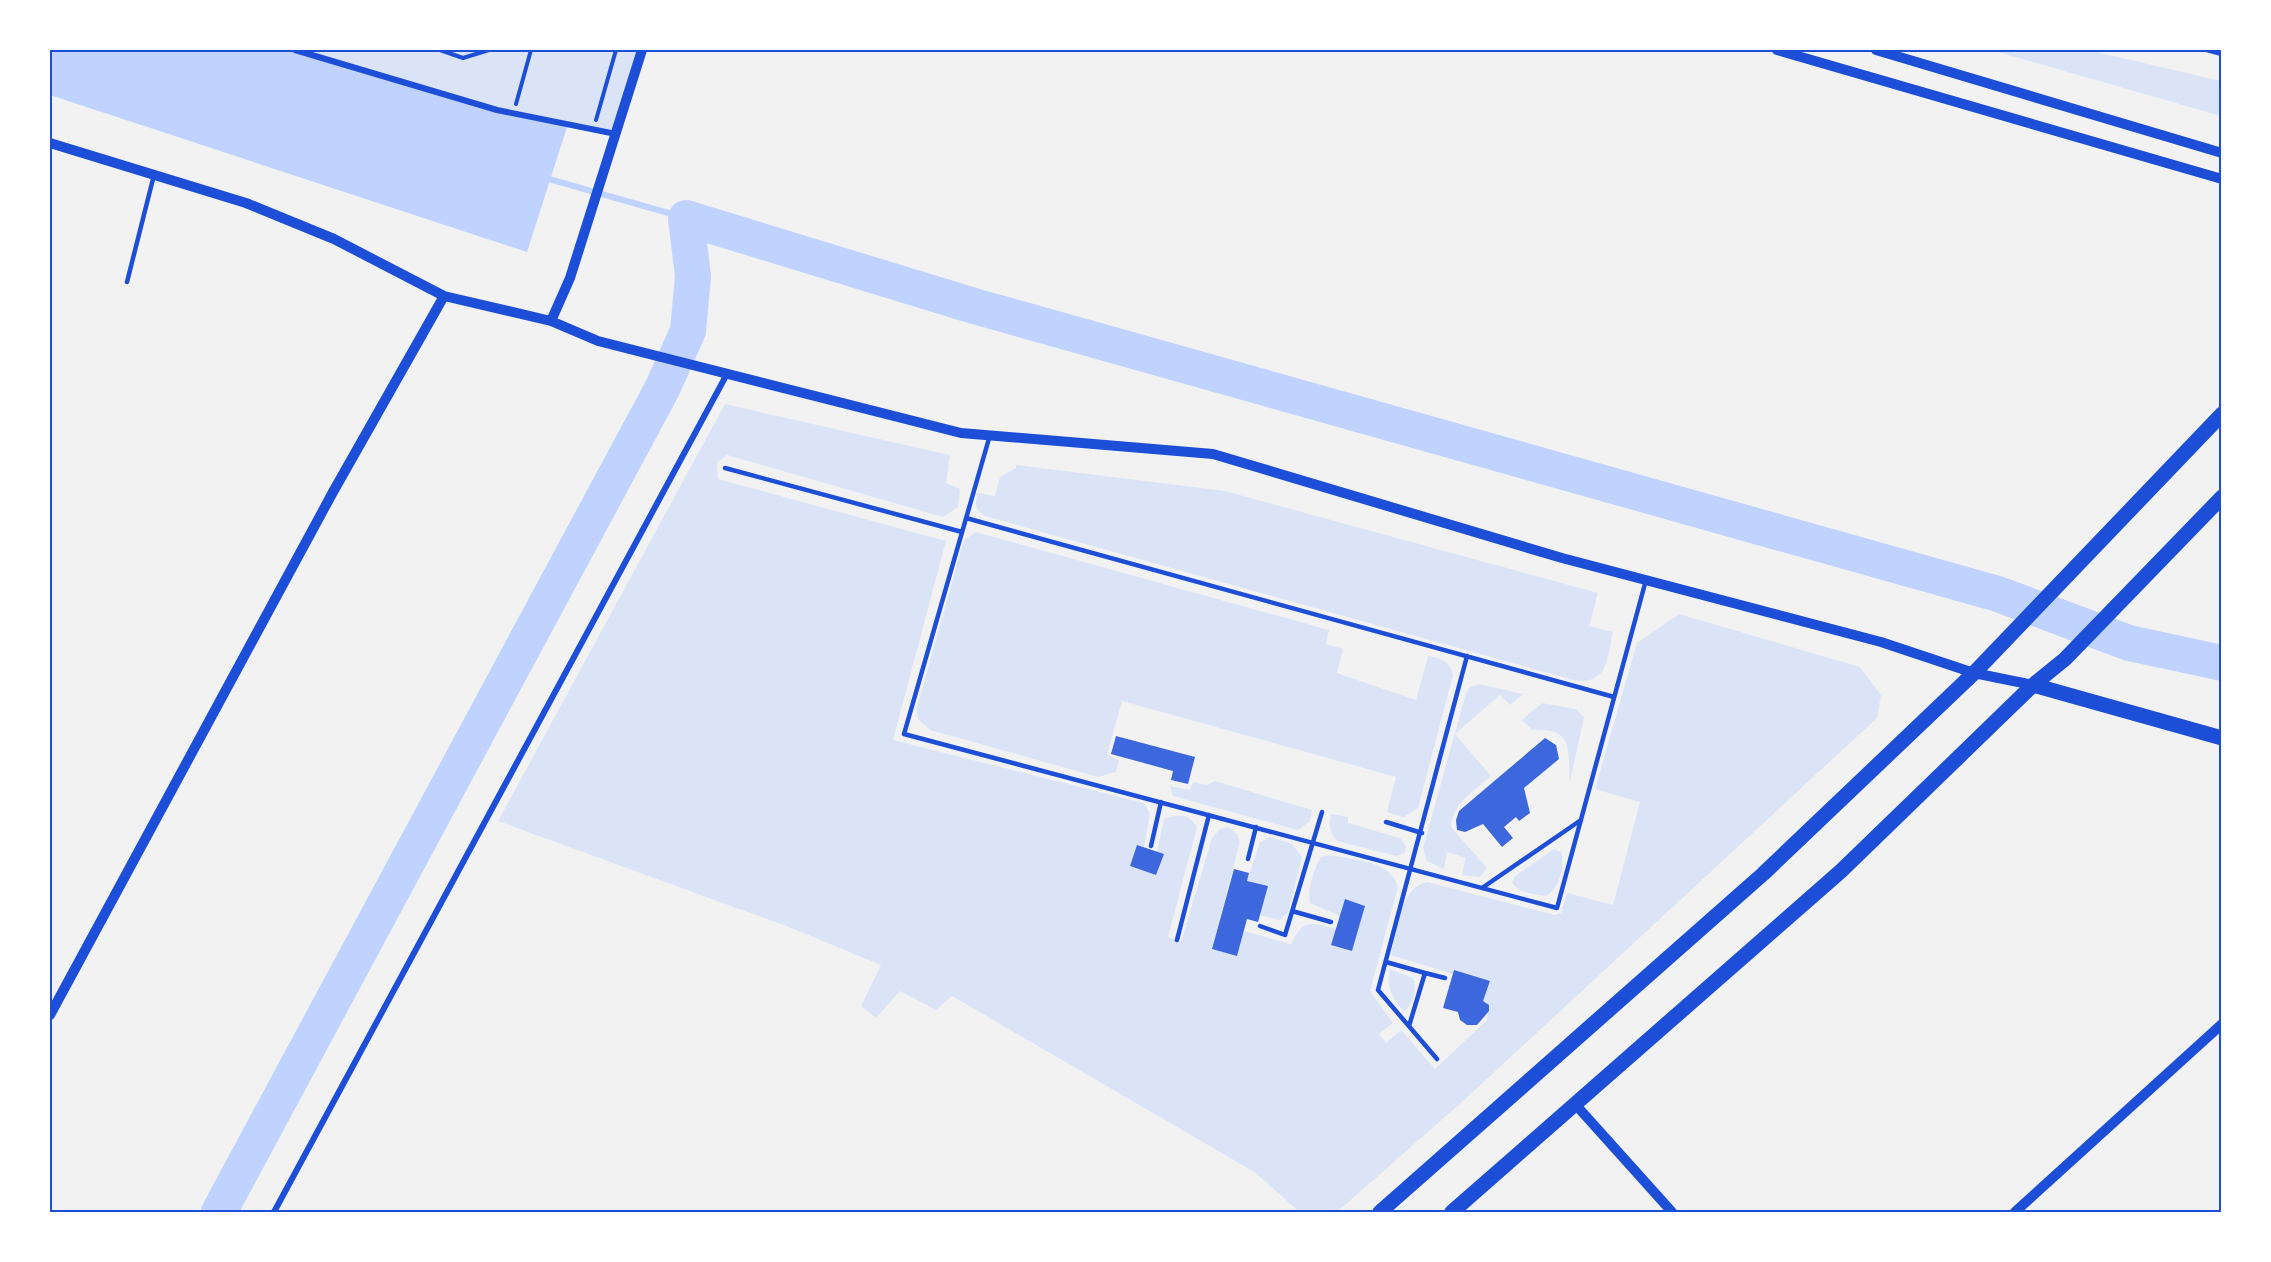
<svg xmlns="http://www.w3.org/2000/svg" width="2271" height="1262" viewBox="0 0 2271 1262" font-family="Barlow,sans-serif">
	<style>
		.green { fill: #dbe4f7 }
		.water { fill: #bfd3fe }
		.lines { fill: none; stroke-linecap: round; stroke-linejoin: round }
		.stream { stroke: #bfd3fe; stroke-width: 6 }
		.river { stroke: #bfd3fe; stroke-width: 36 }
		.building { fill: #3d67dc }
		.path { stroke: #1d4ed8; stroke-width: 4 }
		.service { stroke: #1d4ed8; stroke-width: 4.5 }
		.minor { stroke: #1d4ed8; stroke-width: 6 }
		.tertiary { stroke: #1d4ed8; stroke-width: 10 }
		.primary { stroke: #1d4ed8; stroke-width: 15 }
		.neatline { fill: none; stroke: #1d4ed8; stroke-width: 2 }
	</style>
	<rect width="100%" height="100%" fill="#f2f2f2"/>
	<!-- green -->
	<path class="green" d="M295 50H642L617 134 497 110Z
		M1991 50H2088L2221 81V116Z
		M725 404 950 455 946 483 960 489 958 507 943 517 727 455 717 463 718 479 946 541 893 740 1144 803 1150 814 1144 847 1137 845 1130 866 1156 875 1163 854 1157 852 1164 819C1180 814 1187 813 1197 827L1168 937 1181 942 1212 838 1220 829 1229 827 1237 834 1240 842 1212 949 1237 956 1244 931 1291 944C1304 918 1310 922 1336 929L1331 945 1352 951 1365 906 1345 899 1340 916 1310 903C1307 890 1314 868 1321 857L1329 855C1353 860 1391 860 1398 887L1370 991 1393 1023 1379 1034 1386 1043 1401 1030 1435 1069 1487 1020 1489 1005 1483 1001 1490 982 1455 970 1453 974 1391 955C1397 932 1400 887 1427 882L1555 915 1561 913 1567 893 1613 905 1640 802 1595 789 1637 643 1679 614 1860 667 1881 695 1877 718 1462 1102 1337 1212H1296V1209L1256 1173 952 996 936 1010 900 991 876 1018 861 1006 881 965 789 927 498 821Z
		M1016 465 1225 491 1598 593 1589 626 1613 632C1607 657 1609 683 1577 681L985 516C975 510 974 504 978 493L995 496 1000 477 1016 468Z
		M976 532 1329 630 1326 644 1343 649 1337 673 1416 700 1428 656C1441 658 1450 661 1453 675L1418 808 1404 817 1387 812 1396 777 1122 701 1107 754 1119 761 1116 772 1098 777 930 730 918 719 916 711 964 540Z
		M1480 684 1523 694 1510 705 1500 695 1455 734 1491 776C1475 790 1452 804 1451 827L1487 868 1480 877 1462 875 1466 858 1447 852 1444 869 1427 861 1423 848 1466 693 1470 687Z
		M1542 703 1576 709 1584 717 1570 781C1568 748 1573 727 1532 730L1522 720Z
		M1215 781 1312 810 1310 821 1298 830 1173 796 1170 786 1190 790 1193 782 1207 785Z
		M1331 814 1348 817V823L1400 838 1406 846 1405 853 1397 856 1337 841C1329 832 1329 825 1331 814Z
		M1270 837 1292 844 1302 857 1288 913 1279 920 1259 915 1267 886 1247 881 1260 842Z
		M1554 849 1561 852C1566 866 1559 889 1546 896 1534 894 1518 894 1512 882L1515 876Z
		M1390 969 1413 978C1417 989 1413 1005 1404 1012 1392 997 1386 988 1390 969Z"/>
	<!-- water -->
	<path class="water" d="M50 50H295L497 110 568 124 527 252 50 95Z"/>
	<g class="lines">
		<!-- stream -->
		<path class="stream" d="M542 177 686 218"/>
		<!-- river -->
		<path class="river" d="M219 1212 662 389 688 331 693 276 686 218 974 306 1998 594 2129 643 2222 663"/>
	</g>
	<!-- building -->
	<path class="building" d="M1116 736 1195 757 1188 784 1171 780 1173 771 1111 754Z
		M1545 738 1556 745 1559 759 1524 788 1530 813 1519 821 1516 817 1504 827 1513 838 1502 847 1483 824 1465 832 1457 830 1456 820 1459 811Z
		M1137 845 1164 854 1156 875 1130 866Z
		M1234 869 1249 873 1247 881 1268 886 1258 922 1247 919 1237 956 1212 949Z
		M1345 899 1365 906 1352 951 1331 945Z
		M1454 970 1490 981 1483 1001 1489 1005V1011L1477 1025H1467L1460 1020 1458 1012 1443 1008Z"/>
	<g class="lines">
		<!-- path -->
		<path class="path" d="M440 50 463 58 489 50
			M516 104 531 50
			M596 120 616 50"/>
		<!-- service -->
		<path class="service" d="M2207 50 2222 54
			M127 282 154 175
			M990 435 904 734 1557 908 1646 580
			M725 468 962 532
			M966 518 1614 697
			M1386 822 1422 833
			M1151 846 1161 802
			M1248 859 1256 827
			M1482 888 1581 820
			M1292 911 1331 922
			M1260 926 1285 935 1322 812
			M1177 940 1209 815
			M1386 962 1425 973 1409 1026
			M1425 973 1445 978
			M1437 1059 1378 990 1467 656"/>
		<!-- minor -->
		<path class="minor" d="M295 50 497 110 616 134
			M274 1212 727 374"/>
		<!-- tertiary -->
		<path class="tertiary" d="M1777 50 2222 179
			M1876 50 2222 153
			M50 143 246 203 334 239 444 296 551 321 598 341 961 433 1213 454 1562 558 1881 642 1974 673 2033 685
			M551 321 570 278 642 50
			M50 1015 333 492 444 296
			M1575 1104 1672 1212
			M2015 1212 2222 1024"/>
		<!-- primary -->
		<path class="primary" d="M2033 685 2222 738
			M1380 1212 1763 874 1974 673 2222 414
			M1452 1212 1841 871 2033 685 2065 659 2222 497"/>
	</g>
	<!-- border -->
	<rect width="2271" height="1262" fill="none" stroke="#ffffff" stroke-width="102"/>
	<rect x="51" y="51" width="2169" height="1160" class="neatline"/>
</svg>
